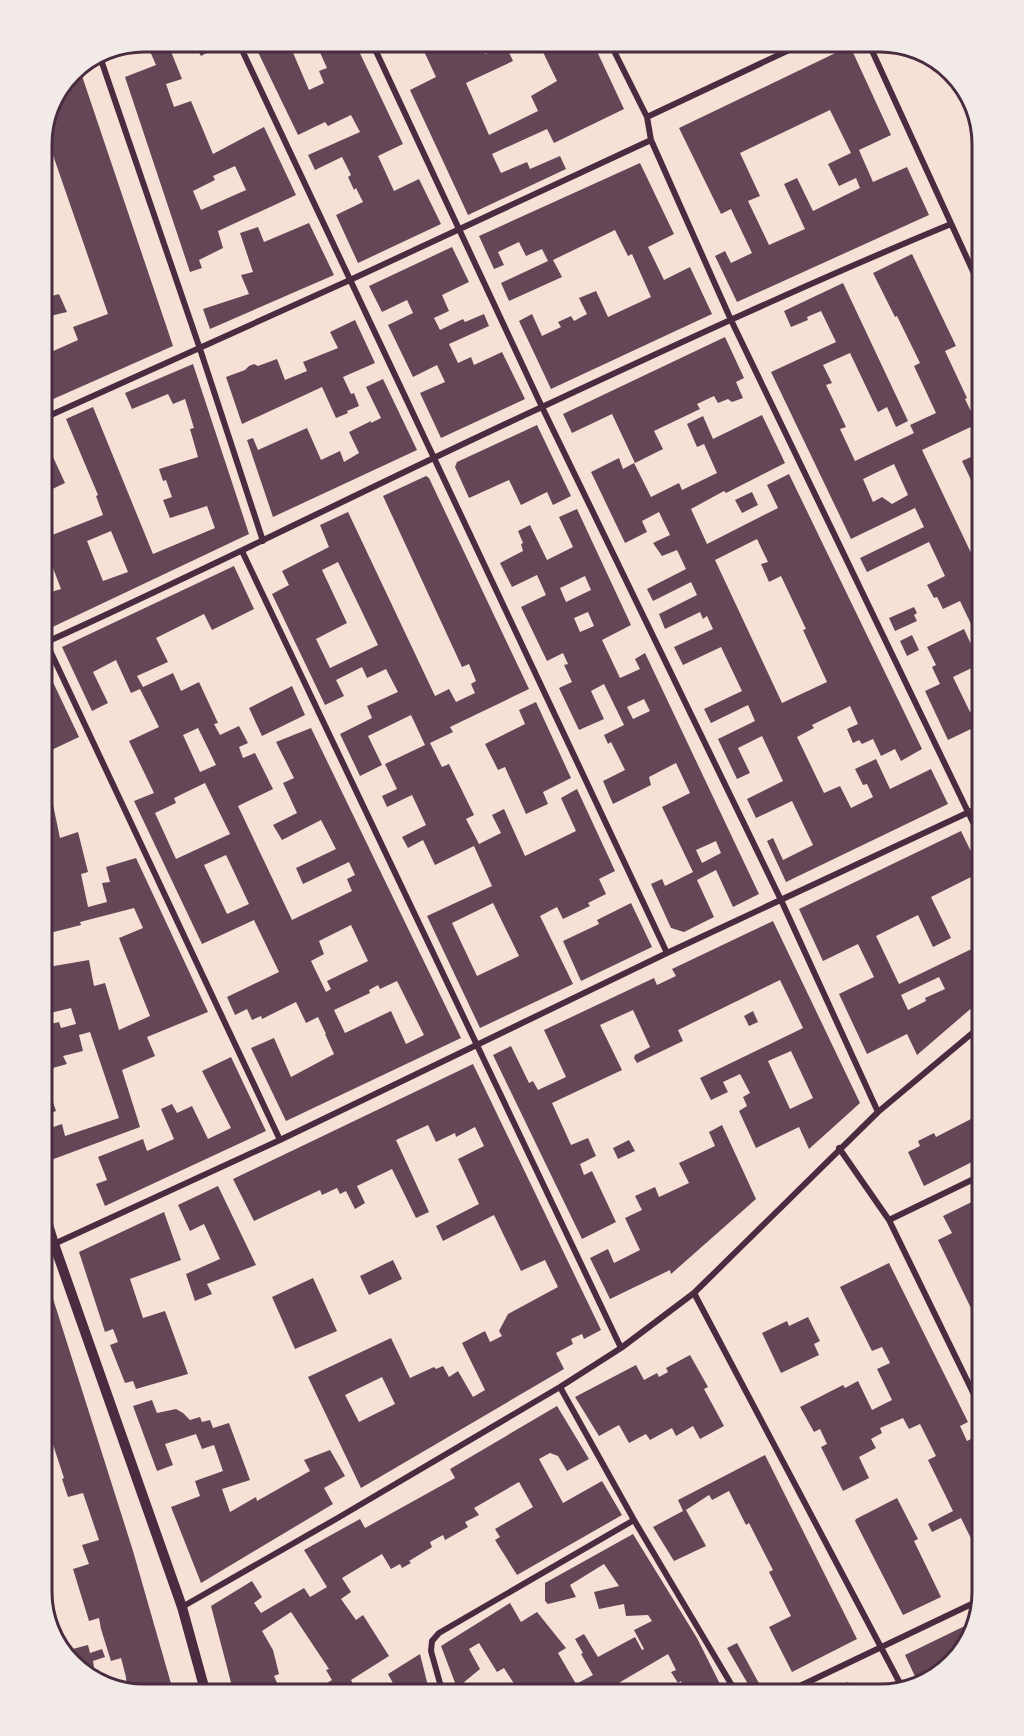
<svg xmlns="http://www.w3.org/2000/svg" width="1024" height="1736" viewBox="0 0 1024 1736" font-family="'Golos Text',sans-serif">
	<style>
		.building { fill: #644757; fill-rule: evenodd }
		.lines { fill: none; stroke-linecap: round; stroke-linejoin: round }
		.minor { stroke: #4a2c40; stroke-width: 6 }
		.tertiary { stroke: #4a2c40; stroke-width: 10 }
		.rim { fill: none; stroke: #4a2c40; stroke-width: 3 }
	</style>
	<rect width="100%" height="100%" fill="#f7e1d7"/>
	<!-- building -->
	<path class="building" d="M588 45H594L624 109 554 143 547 129 492 154 501 173 527 162 530 169 560 156 566 169 468 215 410 90 436 77 422 47 481 46 485 54 506 46 513 61 466 83 489 135 538 111 531 96 557 81 540 46Z
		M850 46 891 135 859 150 873 182 907 167 929 215 737 302 715 256 725 251 731 263 752 253 731 209 721 214 679 128ZM830 110 851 153 828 164 839 186 856 178 860 188 813 211 797 178 784 184 805 229 769 245 748 201 760 196 740 153Z
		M357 47 403 144 378 156 394 191 419 179 441 224 358 263 336 215 363 202 356 188 354 190 348 177 351 175 342 157 315 170 308 155 360 132 351 115 328 126 325 122 298 135 256 48H291L309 90 324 83 319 71 327 68 318 48Z
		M149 49H170L182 79 166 84 174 107 191 101 213 154 264 127 296 195 218 231 223 248 199 260 202 268 190 272 125 77 156 65ZM235 166 246 190 201 210 193 191 215 180 213 176Z
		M197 49H214L201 56Z
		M79 67 173 346 42 404V356L78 340 73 327 108 314 45 132 72 72Z
		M640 163 674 234 648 247 664 280 690 267 712 314 551 389 519 321 532 314 542 336 561 327 558 322 571 316 574 321 587 314 579 298 596 291 608 317 651 297 632 254 628 256 615 230 553 260 562 277 509 301 501 283 548 261 542 249 526 256 519 242 498 252 504 265 494 269 479 236Z
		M309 223 334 275 210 329 203 309 249 294 241 275 253 272 240 233 258 227 264 242Z
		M452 247 469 282 442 295 449 311 434 318 440 330 463 319 465 322 484 314 489 326 449 344 458 363 471 357 474 365 502 352 525 399 441 438 420 393 445 382 437 365 413 377 388 325 413 313 407 300 382 312 369 286Z
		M912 254 956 346 945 351 967 398 965 399 977 424 922 450 982 576V619L971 624 960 601 943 609 937 597 934 598 927 585 945 576 929 542 867 572 860 558 924 527 915 508 851 539 771 372 836 342 821 311 807 317 808 320 791 327 784 311 843 283 908 421 896 427 887 407 878 412 850 353 823 365 832 383 826 385 846 427 840 429 855 461 914 433 910 425 936 413 914 366 920 363 897 316 895 317 873 273ZM894 464 908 495 892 504 882 497 873 502 863 479Z
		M59 294 67 312 50 316 42 299Z
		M355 320 375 363 343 377 351 394 354 393 359 406 347 411 348 413 336 418 322 387 242 424 226 377 245 370 249 366 254 364 258 366 277 359 285 380 307 371 303 362 338 348 330 332Z
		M725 337 744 378 736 382 743 398 732 402 728 399 718 403 714 396 697 404 700 409 654 431 663 449 635 463 612 414 572 433 563 414Z
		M193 364 249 534 42 632V571L51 592 61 589 48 555 42 557V539L103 515 96 496 98 495 66 419 93 407 153 554 215 528 207 506 170 518 163 500 172 497 166 480 163 481 159 469 198 457 190 429 194 428 185 399 173 404 168 394 132 409 125 393ZM111 531 128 572 103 581 87 541Z
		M383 379 417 450 273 517 247 440 253 438 258 450 307 428 321 460 340 451 344 462 359 453 349 432 371 421V423L381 418 366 387Z
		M762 415 785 463 726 493 724 491 691 509 707 544 778 508 767 485 789 474 922 749 901 761 895 749 881 756 873 739 862 744 859 740 853 743 847 729 858 724 850 706 812 725 814 728 797 737 824 793 840 786 851 808 873 797 867 784 863 785 855 769 876 759 890 789 931 769 948 804 786 882 767 841 773 838 783 860 813 845 792 801 756 818 747 799 783 781 762 736 738 748 750 773 737 779 718 739 755 721 748 705 711 723 704 709 742 691 721 647 683 665 674 647 713 629 707 616 703 619 700 612 665 629 659 614 697 595 691 582 653 601 647 589 686 569 677 550 662 556 653 543 670 535 659 512 642 521 647 532 625 543 591 472 619 458 623 469 634 463 651 497 679 483 682 490 717 473 704 444 697 447 687 424 703 416 713 439ZM757 539 768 562 761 564 769 582 781 576 806 629 803 630 827 682 782 703 715 560Z
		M537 425 571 496 553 505 547 492 521 505 509 480 469 498 455 467 457 462Z
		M42 433 65 483 42 494Z
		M982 449V503L962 461 980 453 979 450Z
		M426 476 429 478 529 689 450 727 453 732 430 743 442 767 449 764 474 815 466 819 479 844 501 833 492 815 504 809 525 856 576 831 561 798 577 789 615 871 599 879 606 894 588 903 590 906 563 919 557 907 540 916 573 984 480 1028 427 916 492 886 474 846 435 865 423 840 408 848 402 837 426 825 412 795 387 807 382 796 397 789 385 764 425 745 411 715 368 736 382 765 360 776 340 734 372 718 367 706 398 692 386 669 367 678 362 667 336 680 344 696 325 705 272 594 289 585 282 571 329 547 320 525 348 512 435 696 449 689 456 702 475 693 471 684 476 681 469 664 462 667 383 496ZM338 562 378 645 330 668 316 639 347 623 322 570ZM493 903 519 956 477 976 452 923Z
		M752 492 758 505 742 513 735 500Z
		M577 509 631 625 602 640 620 678 640 669 635 659 645 653 759 894 733 907 716 870 697 880 714 917 684 932 671 928 651 884 662 879 665 886 693 872 662 807 690 793 676 763 649 777 651 785 613 804 603 781 625 770 611 742 608 744 604 735 624 725 604 684 591 691 604 719 579 730 559 688 572 682 564 665 568 664 563 653 547 661 521 607 546 595 537 575 512 587 500 563 523 551 521 544 523 543 518 531 530 525 547 560 573 547 559 517ZM585 576 591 590 566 602 560 588ZM588 612 594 626 580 632 574 618ZM644 699 650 711 633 719 627 707ZM716 841 721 853 702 863 696 850Z
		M234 566 254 609 212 630 204 614 156 638 168 662 137 676 143 687 173 673 181 691 199 682 218 723 214 724 220 735 239 726 248 743 239 747 243 758 255 753 273 789 238 806 292 920 352 891 347 879 355 875 349 862 303 884 296 868 336 849 321 820 282 840 273 825 297 813 283 783 294 778 276 742 311 728 461 1038 286 1121 251 1048 274 1038 291 1077 334 1054 325 1034H326L318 1017 306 1023 296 1002 262 1019 261 1016 252 1020 247 1009 235 1015 227 997 279 972 254 920 202 944 134 801 154 793 129 741 159 727 140 689 131 693 116 660 93 672 108 703 92 711 62 647ZM198 728 216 765 200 772 183 735ZM205 783 230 834 176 859 155 813 176 803 174 798ZM226 855 249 904 227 914 204 865ZM351 925 368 961 327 981 331 989 326 992 311 961 324 954 319 941ZM397 981 424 1035 406 1044 391 1011 345 1033 334 1010 370 993 369 990 378 985 380 989Z
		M914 607 917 613 914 615 917 621 895 631 889 618Z
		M964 629 980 664 953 677 970 712 982 706V741L975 727 948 740 925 691 940 684 932 667 936 665 927 647Z
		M912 635 919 650 907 656 900 641Z
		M42 659 79 737 43 754 42 751Z
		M292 686 305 715 262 736 249 708Z
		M536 702 571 778 543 792 548 804 526 814 505 767 498 770 485 744 525 724 519 710Z
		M42 780 51 795 60 838 78 832 88 872 81 874 88 907 107 902 102 883 110 882 106 867 136 858 208 1012 147 1037 155 1056 122 1070 140 1127 51 1160 42 1131 62 1124 65 1136 119 1118 90 1032 79 1035 83 1051 63 1056 67 1064 42 1071V1026L59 1022 61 1028 76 1024 71 1008 42 1015V968L89 960 94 986 105 983 119 1030 150 1016 119 938 143 928 134 908 80 922 81 925 46 934 42 917Z
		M961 831 981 872 931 897 951 938 933 947 918 915 876 936 899 984 982 944V999L917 1055 907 1034 867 1054 839 994 874 977 858 944 823 961 799 909ZM939 977 945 989 925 998 926 1001 908 1010 901 995Z
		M631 903 652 947 581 981 563 941 599 924 597 920Z
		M773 921 860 1103 809 1149 799 1127 756 1148 739 1111 747 1106 743 1097 750 1093 740 1074 723 1082 728 1092 711 1100 700 1078 803 1028 780 980 678 1030 683 1041 637 1063 634 1058 635 1055 650 1047 633 1010 600 1025 622 1070 552 1103 571 1145 588 1138 596 1156 580 1164 584 1175 592 1171 616 1222 582 1239 493 1055 511 1046 529 1083 533 1081 538 1090 566 1077 544 1030 654 978 657 985 676 976 672 969ZM791 1051 813 1098 790 1109 768 1061Z
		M753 1011 758 1022 749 1026 744 1016Z
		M231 1057 266 1131 105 1206 96 1184 107 1180 98 1157 143 1139 147 1151 174 1139 161 1109 172 1104 177 1113 192 1106 208 1139 231 1128 202 1071Z
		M473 1064 601 1330 584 1339 582 1334 571 1339 573 1344 556 1353 564 1369 361 1488 308 1377 391 1338 410 1378 434 1367 436 1369 443 1366 449 1377 458 1371 473 1397 485 1390 462 1343 485 1331 490 1342 502 1336 499 1331 508 1314 558 1287 545 1260 521 1271 494 1215 443 1241 436 1226 479 1204 458 1159 484 1146 475 1127 456 1137 455 1133 436 1142 428 1125 396 1140 429 1212 416 1218 392 1169 357 1186 365 1203 355 1209 346 1191 340 1194 337 1188 322 1195 320 1190 254 1221 233 1179ZM382 1377 395 1404 359 1422 345 1395Z
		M47 1084 56 1111 42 1116V1085Z
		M973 1118 982 1136V1157L924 1186 908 1152 920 1146 918 1141 934 1133 936 1137Z
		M722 1125 756 1199 671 1274 670 1270 610 1299 590 1258 608 1249 614 1263 640 1250 625 1218 642 1210 635 1196 655 1187 659 1197 689 1183 679 1163 715 1146 709 1132Z
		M629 1140 635 1151 618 1159 613 1148Z
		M218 1186 256 1265 207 1284 212 1294 195 1301 186 1274 220 1259 204 1224 190 1231 178 1205Z
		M982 1197V1331L938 1240 952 1233 943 1216Z
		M164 1212 181 1260 130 1279 143 1318 165 1311 188 1374 136 1389 133 1381 125 1383 110 1345 118 1342 113 1329 105 1332 79 1252Z
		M393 1260 402 1279 369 1295 360 1276Z
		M889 1263 968 1422 960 1426 967 1441 975 1437 982 1451V1561L961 1518 932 1532 928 1524 953 1511 928 1460 936 1456 920 1424 909 1429 903 1418 880 1428 882 1433 871 1439 876 1448 859 1457 869 1478 843 1491 821 1447 827 1444 820 1429 814 1432 800 1407 843 1385 845 1388 858 1381 872 1410 892 1400 877 1369 890 1363 882 1347 872 1351 840 1287Z
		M43 1267 133 1551 174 1694H138L127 1690 126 1677 121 1658 111 1661 101 1629 99 1618 89 1621 73 1569 89 1564 82 1545 99 1540 83 1493 68 1497 62 1479 64 1478 42 1411V1398L51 1396 42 1367Z
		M313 1278 337 1331 295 1349 272 1297Z
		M808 1317 820 1341 814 1344 819 1355 781 1373 762 1333 787 1321 789 1326Z
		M690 1355 708 1387 704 1389 724 1426 700 1439 693 1426 676 1436 672 1428 650 1440 646 1434 629 1443 619 1425 599 1436 575 1397 636 1365 644 1380 657 1373 659 1377 668 1372 666 1368Z
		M152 1400 157 1413 176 1409 183 1413 190 1420 200 1417 202 1422 210 1420 213 1428 229 1423 250 1480 222 1489 230 1512 256 1497 257 1501 310 1471 304 1460 330 1450 345 1476 324 1488 333 1504 201 1583 171 1507 200 1496 195 1481 223 1471 214 1445 202 1449 196 1434 165 1444 173 1465 157 1471 133 1406Z
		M557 1406 589 1459 567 1471 558 1456 550 1453 539 1459 563 1503 602 1481 622 1515 517 1575 495 1540 500 1537 495 1529 533 1507 519 1482 474 1508 479 1515 465 1522 468 1527 445 1540 443 1535 430 1542 432 1547 409 1561 411 1563 402 1568 400 1564 391 1569 382 1554 342 1578 351 1592 341 1599 356 1620 363 1615 389 1656 351 1680 358 1694H308L332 1680 326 1670 329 1669 291 1612 262 1631 273 1650 279 1674 274 1676 282 1694H234L211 1606 252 1581 262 1597 254 1603 261 1613 304 1588 310 1597 327 1587 304 1550 360 1519 365 1528 455 1478 450 1469Z
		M765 1455 857 1639 792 1672 769 1627 791 1616 769 1572 773 1570 749 1523 746 1525 729 1491 712 1500 709 1495 686 1510 706 1546 674 1561 653 1527 683 1511 678 1500Z
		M897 1498 918 1539 914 1541 941 1597 903 1615 855 1521 856 1519Z
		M633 1534 697 1638 725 1694H670L669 1690 682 1684 681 1681 678 1683 671 1672 676 1670 668 1654 600 1694H527L525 1690 520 1693 504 1668 497 1672 479 1643 469 1649 480 1669 457 1688 441 1646 510 1603 521 1622 537 1612 566 1648 558 1653 576 1684 593 1675 581 1654 583 1653 575 1639 584 1634 598 1657 635 1637 642 1650 644 1649 634 1630 652 1621 648 1615 626 1616 624 1604 599 1609 594 1592 619 1586 604 1564 570 1585 576 1597 548 1604 545 1601V1583Z
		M973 1622 965 1648 925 1684 919 1685 905 1655Z
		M737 1643 761 1687 752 1691 727 1648Z
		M88 1645 90 1653 102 1649 105 1657 93 1661 94 1667 83 1671 65 1651Z
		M420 1654 430 1694H384L395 1687 388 1674Z
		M848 1682 855 1694H824Z"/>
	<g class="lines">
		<!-- minor -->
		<path class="minor" d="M868 42 982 291
			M611 45 647 117 651 140 731 320 982 841
			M374 47 542 407 781 900 878 1112
			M241 48 667 953
			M99 54 200 349 263 541
			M647 117 804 43
			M42 419 350 280 651 140
			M242 551 621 1348
			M46 642 280 1140
			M42 644C211 568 375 484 542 407 677 344 813 281 951 224
			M839 1148 889 1220 982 1411
			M889 1220 982 1175
			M54 1244 280 1140 667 953 982 806
			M694 1293 903 1689
			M560 1387 634 1520 737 1694
			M182 1607 336 1519 560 1387 621 1348 694 1293 878 1112 982 1025
			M443 1694 431 1651 432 1641 439 1633 634 1520
			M783 1694 980 1600"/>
		<!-- tertiary -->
		<path class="tertiary" d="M42 1205 54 1244 182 1607 206 1694
			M42 1249 54 1244"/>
	</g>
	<!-- crop -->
	<path d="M0 0H1024V1736H0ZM144 52H880A92 92 0 0 1 972 144V1592A92 92 0 0 1 880 1684H144A92 92 0 0 1 52 1592V144A92 92 0 0 1 144 52Z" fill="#f1eae7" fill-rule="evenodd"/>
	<path class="rim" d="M144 52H880A92 92 0 0 1 972 144V1592A92 92 0 0 1 880 1684H144A92 92 0 0 1 52 1592V144A92 92 0 0 1 144 52Z"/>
</svg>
